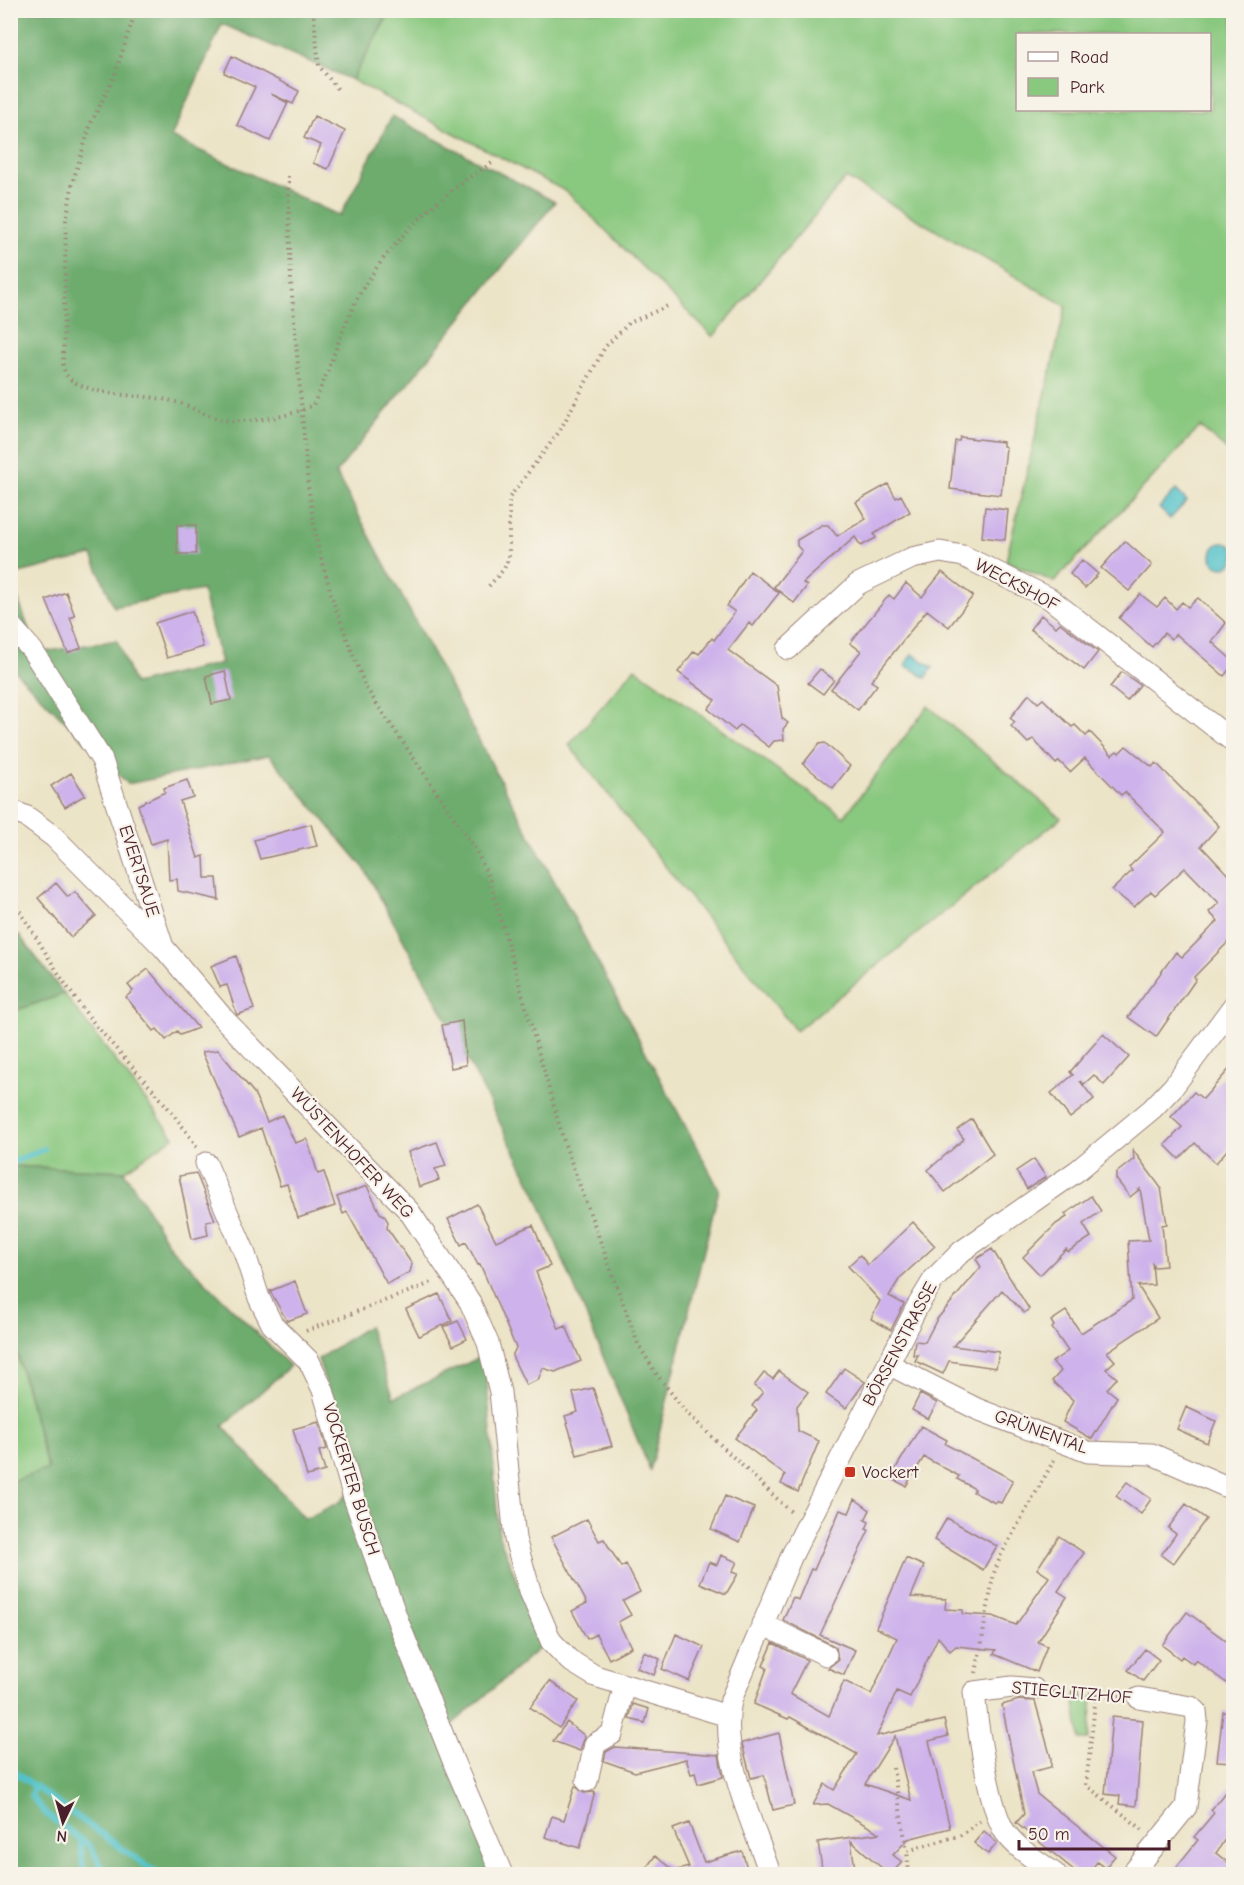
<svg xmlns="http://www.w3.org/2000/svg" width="1244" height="1885" viewBox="0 0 1244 1885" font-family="'Comic Neue',sans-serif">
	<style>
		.green { fill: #89c87f; stroke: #6a7455; stroke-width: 1.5; fill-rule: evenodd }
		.forest { fill: #6eac6e; stroke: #5c664c; stroke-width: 1.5 }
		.water { fill: #55c3ca; stroke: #50717a; stroke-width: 1.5 }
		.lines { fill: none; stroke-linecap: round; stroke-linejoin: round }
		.stream { stroke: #55c3ca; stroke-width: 6 }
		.building { fill: #ceb2eb; fill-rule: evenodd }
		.minor-casing { stroke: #9b8279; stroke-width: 23 }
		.path { stroke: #9b8279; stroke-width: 4; stroke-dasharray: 1.5 4.5; stroke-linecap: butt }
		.minor { stroke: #fff; stroke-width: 21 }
		.poi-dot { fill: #c8321e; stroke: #f7f3e8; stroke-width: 2 }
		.labels { text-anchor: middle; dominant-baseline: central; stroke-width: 4.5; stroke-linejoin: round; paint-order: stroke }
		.street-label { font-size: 18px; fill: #4a1f2b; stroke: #f7f3e8 }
		.poi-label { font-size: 18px; fill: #4a1f2b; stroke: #f7f3e8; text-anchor: start }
	</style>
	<rect width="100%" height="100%" fill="#f7f3e8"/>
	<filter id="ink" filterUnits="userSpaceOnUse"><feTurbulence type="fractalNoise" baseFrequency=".0167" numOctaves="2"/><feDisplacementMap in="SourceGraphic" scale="12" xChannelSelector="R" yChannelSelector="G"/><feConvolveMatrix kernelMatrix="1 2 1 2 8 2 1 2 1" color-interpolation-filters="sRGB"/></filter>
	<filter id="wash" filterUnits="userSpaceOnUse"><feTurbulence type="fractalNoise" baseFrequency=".008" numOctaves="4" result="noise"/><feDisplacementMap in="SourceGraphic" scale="24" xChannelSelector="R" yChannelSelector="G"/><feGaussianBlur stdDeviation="1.35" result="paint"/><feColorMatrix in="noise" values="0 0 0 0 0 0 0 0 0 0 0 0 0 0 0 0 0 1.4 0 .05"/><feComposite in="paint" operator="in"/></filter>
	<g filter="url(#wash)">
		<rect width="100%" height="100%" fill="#ece4c7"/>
		<!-- green -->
		<path class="green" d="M391 11H1233V455L1200 427 1054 582 1006 561 1066 306 846 178 713 337 567 192 352 80ZM1018 34H1210V110H1018Z
			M635 668 844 817 928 706 1061 818 796 1031 569 745Z
			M64 994 174 1137 124 1171 11 1166V1012Z
			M10 1330 48 1470 11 1482H10Z
			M1074 1696 1093 1698 1089 1739H1080Z"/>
		<!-- forest -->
		<path class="forest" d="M11 11H390L352 80 222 24 171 137 340 216 392 116 555 202 336 473 719 1189 650 1470 535 1192 456 1037 364 868 269 755 128 784 17 673 11 663 10 576 37 653 117 640 134 684 221 663 202 590 114 607 92 555 11 575Z
			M19 935 64 994 11 1012V938Z
			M11 1166 124 1171 170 1247 290 1366 223 1426 305 1519 340 1502 358 1483 318 1359 368 1326 394 1398 485 1355 499 1536 543 1645 447 1729 494 1874H11L10 1482 48 1469 11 1330Z"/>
		<!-- water -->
		<path class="water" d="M1176 490 1187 501 1170 519 1159 508Z
			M1211 555a12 12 0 1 1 24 0a12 12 0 1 1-24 0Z
			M912 654 933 667 926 678 905 665Z"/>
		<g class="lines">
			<!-- stream -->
			<path class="stream" d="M10 1163 44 1149
				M10 1769 158 1874
				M34 1785 31 1796 46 1814 89 1845 106 1874
				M80 1839 84 1874"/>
		</g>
		<g id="blocks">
			<!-- building -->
			<path class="building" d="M232 56 299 91 293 104 271 94 288 103 270 141 237 125 255 87 224 73Z
				M314 116 345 131 328 169 313 163 321 145 304 138Z
				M960 437 1003 442V446L1006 447 1001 495 950 489 955 441H959Z
				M888 484 896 498 901 495 910 512 874 534 876 538 861 546 855 537 803 583 807 586 794 603 774 587 802 551 797 546V540L822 525H828L837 536 866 519 856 502Z
				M985 507 1008 510 1005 540 982 537Z
				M177 525H196V554H177Z
				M1125 541 1152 565 1129 591 1101 568Z
				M1082 560 1098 574 1085 588 1070 574Z
				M750 571 779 593 753 626 749 623 728 650 777 686 782 718 788 723 783 729 784 740 774 741 769 747 740 725 735 731 708 709 715 700 678 672 694 651 699 654 712 638 714 640 735 612 727 606Z
				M942 572 973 596 949 627 927 610 871 681 877 685 858 710 831 689 861 651 850 643 889 595 894 599 906 583 922 597Z
				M66 592 75 616 70 618 81 648 68 653 46 600Z
				M1140 594 1157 607 1165 598 1176 609 1182 602 1188 607 1198 598 1226 623 1212 642 1233 661V665L1224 676 1176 634 1171 639 1164 633 1152 647 1119 618Z
				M192 611 203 647 167 658 155 623Z
				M1041 615 1056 627 1060 623 1098 652 1084 670 1030 629Z
				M820 669 834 680 823 694 808 683Z
				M225 671 231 700 212 704 206 676Z
				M1122 672 1140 685 1127 701 1110 687Z
				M1029 694 1038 703 1043 699 1072 727 1075 725 1086 736 1090 732 1112 755 1117 751 1119 753 1126 746 1152 767 1156 763 1219 826 1201 846 1233 880V937L1194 977 1196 979 1156 1037 1128 1017 1176 952 1182 957 1218 921 1209 912 1219 903 1185 868 1155 895 1151 891 1134 907 1112 890 1132 871 1129 867 1165 832 1125 792 1121 795 1085 758 1070 772 1059 761 1056 764 1033 739 1028 743 1011 726 1015 722 1010 718Z
				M825 743 850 766 833 788 803 764 819 744Z
				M71 773 85 795 65 807 51 786Z
				M187 780 193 797 180 801 198 858 204 856 205 878H217L219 900 178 891 177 879 169 880 167 839 151 844 138 805 165 792 164 788Z
				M311 824 317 846 260 859 254 840Z
				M56 883 68 897 75 892 96 916 71 937 38 898Z
				M236 956 254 1009 237 1015 227 985 220 987 211 966Z
				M148 969 198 1028 180 1035 177 1031 166 1040 157 1029 154 1031 126 997 133 991 128 985Z
				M462 1021 466 1065 451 1068 442 1025Z
				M1103 1034 1129 1057 1104 1085 1094 1075 1084 1084 1080 1081 1094 1099 1070 1118 1051 1093 1073 1075 1070 1072Z
				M218 1050 254 1093 267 1122 282 1115 295 1143 307 1139 318 1174 324 1172 335 1206 298 1218 287 1184 280 1186 261 1128 239 1137 202 1052Z
				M1233 1065V1143L1216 1163 1195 1143 1179 1159 1165 1145 1182 1127 1171 1117 1194 1092 1203 1099Z
				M972 1119 993 1154 945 1192 928 1170 964 1139 957 1130Z
				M437 1142 446 1166 435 1169 439 1180 419 1187 408 1152Z
				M1133 1150 1161 1188 1167 1224 1162 1225 1166 1266 1154 1267 1152 1262 1154 1285 1138 1286 1158 1318 1107 1352 1115 1361 1106 1369 1117 1378 1107 1389 1117 1397 1092 1439 1063 1422 1073 1400 1052 1381 1061 1371 1052 1362 1068 1351 1052 1328 1054 1326 1051 1321 1066 1311 1081 1333 1132 1300 1128 1241 1149 1240 1140 1189 1130 1197 1116 1179V1173L1134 1159Z
				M1034 1159 1046 1177 1027 1189 1016 1171Z
				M196 1173 215 1220 206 1222 208 1235 192 1239 179 1176Z
				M367 1186 380 1213 384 1215 388 1222 387 1228 412 1264 410 1272 387 1284 347 1212 343 1214 337 1197Z
				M1091 1196 1101 1211 1083 1224 1091 1237 1068 1252 1066 1249 1040 1275 1023 1257 1056 1224 1067 1217 1065 1214Z
				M477 1204 496 1241 533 1225 550 1266 536 1272 559 1329 566 1326 581 1361 555 1372 543 1368 538 1380 526 1385 512 1356 516 1348 480 1264 478 1265 466 1242 461 1245 448 1219Z
				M913 1222 935 1246 900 1278 889 1296 904 1304 891 1330 871 1319 880 1301 848 1266 860 1255 868 1265Z
				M992 1249 1029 1309 1024 1313 1002 1290 953 1346 999 1352 996 1368 949 1361 943 1374 915 1361 918 1355H913L915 1341 925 1342 937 1319 981 1267 976 1259Z
				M295 1281 307 1314 287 1321 270 1291Z
				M439 1294 452 1321 419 1336 406 1309Z
				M458 1321 467 1339 453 1346 443 1327Z
				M844 1368 865 1382 846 1408 826 1394Z
				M779 1371 808 1392 797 1406 798 1431 819 1441 798 1492 781 1484 785 1475 735 1438 757 1410 752 1406 763 1392 754 1386 764 1373 773 1379Z
				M593 1388 612 1446 577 1455 565 1416 578 1412 573 1393Z
				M920 1394 937 1403 928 1419 912 1410Z
				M1186 1407 1216 1421 1207 1443 1177 1429Z
				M319 1422 327 1449 319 1451 325 1471 307 1476 293 1429Z
				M921 1426 947 1440 945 1444 1013 1480 1001 1503 996 1501 995 1503 973 1492 975 1489 957 1479 959 1476 924 1457 906 1486 890 1478Z
				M1127 1482 1151 1499 1141 1514 1116 1496Z
				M725 1496 754 1508 740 1542 711 1529Z
				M855 1499 870 1510 865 1520 869 1522 866 1529 869 1530 820 1635 855 1650 844 1675 828 1668 838 1660 836 1647 783 1620 793 1597 798 1600 811 1569 814 1570 840 1510 849 1513Z
				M1186 1504 1206 1519 1173 1564 1161 1555 1176 1534 1168 1528Z
				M947 1518 997 1546 983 1570 934 1540Z
				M587 1519 599 1541 604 1539 621 1567 626 1564 640 1592 623 1601 631 1615 618 1622 631 1647 609 1659 596 1634 587 1639 572 1611 587 1603 551 1537Z
				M1059 1536 1084 1553 1058 1591 1067 1597 1038 1642 1047 1646 1037 1672 994 1654 996 1650 956 1646 950 1651 938 1637 910 1697 897 1691 877 1736 944 1720 948 1736 929 1741 950 1828 908 1839 893 1855 902 1862 890 1875 851 1841 856 1875H823L818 1842 880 1833 828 1804 813 1805 825 1784 834 1790 857 1754 790 1717 788 1719 754 1704 767 1668 763 1666 773 1643 807 1660 790 1694 829 1716 844 1681 871 1694 897 1638 876 1628 906 1558 924 1566 911 1597 946 1599 945 1609 963 1610V1614L993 1616 1016 1625 1049 1577 1037 1569ZM895 1736 904 1773 911 1800 865 1784Z
				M721 1555 737 1562 732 1572 738 1574 726 1594 700 1583 709 1562 717 1565Z
				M1187 1612 1233 1646V1688L1196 1660 1193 1664 1182 1656 1180 1659 1162 1645Z
				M676 1634 704 1647 689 1681 662 1669Z
				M1145 1649 1159 1660 1143 1681 1128 1670Z
				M644 1652 660 1659 654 1675 637 1668Z
				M550 1681 578 1701 559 1728 530 1707Z
				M1019 1700 1035 1701 1051 1758V1767L1031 1772 1037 1794 1115 1856 1105 1868 1097 1862 1087 1875H1080L1016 1823 1024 1814 1002 1705Z
				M633 1704 649 1709 645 1723 629 1719Z
				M1223 1712 1233 1713V1762L1217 1761Z
				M1112 1717 1143 1720 1136 1806 1119 1804 1120 1796 1105 1794Z
				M567 1722 585 1736 580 1751 553 1741Z
				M779 1733 794 1805 773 1810 764 1775 751 1778 742 1743Z
				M615 1747 719 1755 723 1777 698 1784 695 1773 691 1774 686 1759 635 1772 604 1761 606 1752Z
				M1233 1782V1827L1216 1853 1231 1865 1223 1875H1170L1198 1840 1194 1837 1214 1813 1211 1810Z
				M575 1786 584 1793 595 1792 580 1848 545 1837 552 1816 564 1820Z
				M689 1823 704 1862 742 1851 749 1875H641L655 1856 677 1873V1870L689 1867 673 1829Z
				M984 1831 997 1843 988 1854 974 1843Z"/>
		</g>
	</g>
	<g filter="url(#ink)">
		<use href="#blocks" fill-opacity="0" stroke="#9b8279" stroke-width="1.5"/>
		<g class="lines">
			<defs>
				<path id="minor" d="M10 625 32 650 102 760 162 944
					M788 649 858 584 912 558 940 552 963 556 1049 598 1234 742
					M10 810 27 817 54 837 163 947 223 1018 409 1211 470 1302 488 1343 500 1392 515 1539 531 1594 551 1641 569 1660 595 1676 728 1716
					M206 1163 244 1251 259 1298 272 1324 309 1361 323 1390 354 1498 399 1624 454 1763 502 1874
					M888 1364 977 1409 1088 1452 1152 1454 1234 1490
					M762 1624 826 1655
					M1034 1689 1012 1687 974 1692C977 1723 989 1808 1005 1832 1017 1849 1039 1862 1055 1874
					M587 1781 595 1744 612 1734 625 1685
					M770 1874C753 1821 719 1757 731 1700L792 1555 917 1307 934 1279 962 1251 1077 1171 1152 1109 1173 1087 1234 1005
					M1132 1874 1186 1807 1197 1721 1196 1711 1191 1707 1139 1698"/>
			</defs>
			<!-- minor casing -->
			<use href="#minor" class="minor-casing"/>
			<!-- path -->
			<path class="path" d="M136 10 114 77 91 123 73 181 66 221 63 363C64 374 68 379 78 384 111 400 151 392 185 405 202 412 213 420 233 421 258 421 290 417 313 405 329 372 339 336 355 303 373 265 416 218 450 192 464 180 480 171 495 161
				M313 10 319 66 340 92
				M288 176 291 283 308 485 317 543 334 604 366 688 476 850 490 881 565 1145 638 1344 657 1375 687 1413 793 1514
				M489 586 504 569 509 557V498L559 432 605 347 629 323 670 305
				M10 896C34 932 55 971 80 1005 117 1055 165 1096 197 1148
				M306 1331 434 1282
				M976 1673 994 1573 1001 1555 1054 1460
				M1053 1691 1120 1696
				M1096 1694 1086 1785 1143 1830
				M893 1768 907 1851
				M909 1874 907 1851 961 1835 980 1821"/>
			<!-- minor -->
			<use href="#minor" class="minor"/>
		</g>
	</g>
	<!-- markers -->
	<rect class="poi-dot" x="844" y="1466" width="12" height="12" rx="3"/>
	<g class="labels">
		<!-- street labels -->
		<g class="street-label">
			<text transform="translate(1017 585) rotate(28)">WECKSHOF</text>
			<text transform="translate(139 871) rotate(72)">EVERTSAUE</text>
			<text transform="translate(352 1153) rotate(47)">WÜSTENHOFER WEG</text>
			<text transform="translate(900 1344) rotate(-62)">BÖRSENSTRASSE</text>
			<text transform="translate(1041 1432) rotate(20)">GRÜNENTAL</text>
			<text transform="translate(351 1479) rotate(73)">VOCKERTER BUSCH</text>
			<text transform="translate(1072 1693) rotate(5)">STIEGLITZHOF</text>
		</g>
		<!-- poi labels -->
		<g class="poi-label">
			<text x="862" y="1472">Vockert</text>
		</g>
	</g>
	<!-- margin -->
	<rect width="1244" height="1885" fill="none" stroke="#f7f3e8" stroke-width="36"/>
	<!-- legend -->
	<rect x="1016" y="33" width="195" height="78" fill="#f7f3e8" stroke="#b29e9c" stroke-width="1.5"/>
	<rect x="1028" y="52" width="30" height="9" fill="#ffffff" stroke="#b29e9c" stroke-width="1.5"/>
	<text x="1070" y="63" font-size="18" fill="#4a1f2b">Road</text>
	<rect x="1028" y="78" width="30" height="18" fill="#89c87f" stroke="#b29e9c" stroke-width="1.5"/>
	<text x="1070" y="93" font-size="18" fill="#4a1f2b">Park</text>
	<!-- north arrow -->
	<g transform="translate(63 1822) rotate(185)" stroke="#f7f3e8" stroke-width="4.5" paint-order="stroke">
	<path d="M0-4.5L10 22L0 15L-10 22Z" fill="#4a1f2b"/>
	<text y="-9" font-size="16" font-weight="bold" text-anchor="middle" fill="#4a1f2b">N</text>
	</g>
	<!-- scale -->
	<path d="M1019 1840v9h150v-9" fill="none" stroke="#4a1f2b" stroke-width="3"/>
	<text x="1028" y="1840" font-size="18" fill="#4a1f2b" stroke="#f7f3e8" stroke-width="4.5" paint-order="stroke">50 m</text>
</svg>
